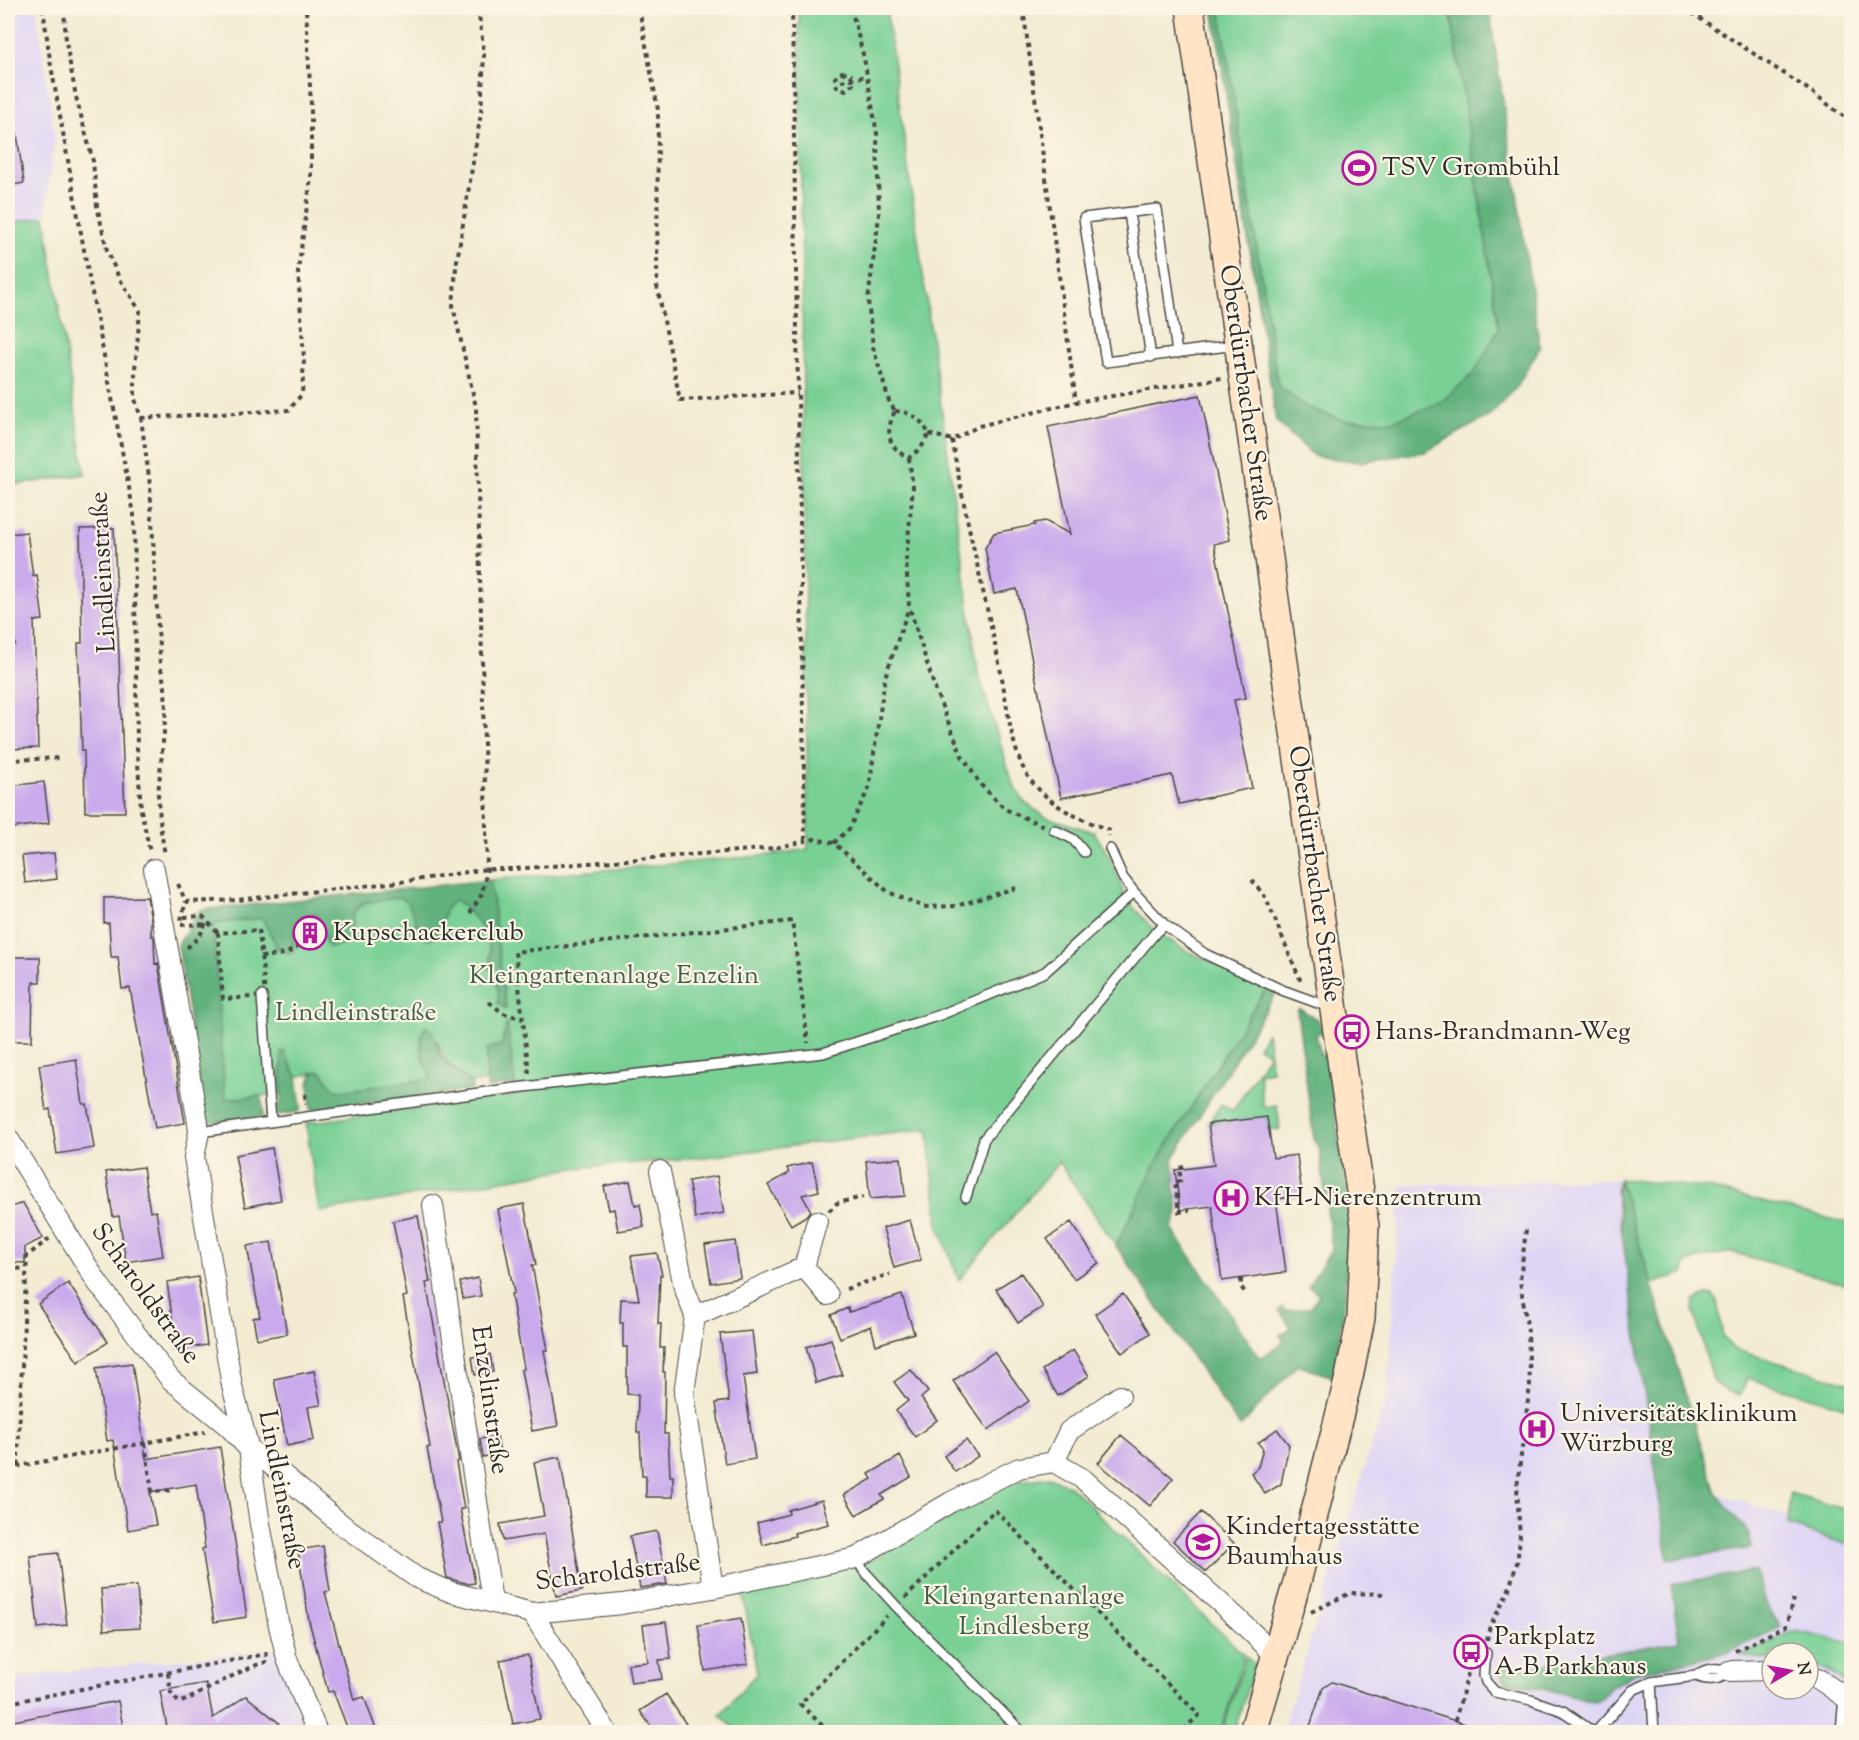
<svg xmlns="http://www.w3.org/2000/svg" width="1859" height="1740" viewBox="0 0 1859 1740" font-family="'Sorts Mill Goudy',serif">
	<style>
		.built { fill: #ded5f5; fill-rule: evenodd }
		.green { fill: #79d095; stroke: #527e60; stroke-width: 1.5 }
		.forest { fill: #62b27e; stroke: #466e54; stroke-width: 1.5 }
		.building { fill: #caaaec }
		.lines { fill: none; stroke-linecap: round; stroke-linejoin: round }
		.lane-casing { stroke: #494844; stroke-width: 12 }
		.street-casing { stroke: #494844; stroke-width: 22 }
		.secondary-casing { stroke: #494844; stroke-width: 30 }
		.path { stroke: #494844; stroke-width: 4; stroke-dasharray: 4.5 4.5; stroke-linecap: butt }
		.lane { stroke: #fff; stroke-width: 9 }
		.street { stroke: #fff; stroke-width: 20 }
		.secondary { stroke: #ffe4c6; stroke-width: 27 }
		.labels { text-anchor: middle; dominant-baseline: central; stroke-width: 4.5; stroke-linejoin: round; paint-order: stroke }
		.poi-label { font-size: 26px; fill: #2b2b2b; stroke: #fcf5e5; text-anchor: start }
		.street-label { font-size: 26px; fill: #2b2b2b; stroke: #fcf5e5 }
		.park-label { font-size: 26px; fill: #425d4b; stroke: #fcf5e5 }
	</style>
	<rect width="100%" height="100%" fill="#fcf5e5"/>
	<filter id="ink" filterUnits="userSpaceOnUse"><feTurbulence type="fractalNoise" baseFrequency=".0167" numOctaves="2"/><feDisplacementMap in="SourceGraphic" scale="12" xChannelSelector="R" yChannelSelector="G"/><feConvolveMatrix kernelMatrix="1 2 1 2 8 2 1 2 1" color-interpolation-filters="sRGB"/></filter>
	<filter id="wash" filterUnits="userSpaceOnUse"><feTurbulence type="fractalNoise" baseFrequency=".008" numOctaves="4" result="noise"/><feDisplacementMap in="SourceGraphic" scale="24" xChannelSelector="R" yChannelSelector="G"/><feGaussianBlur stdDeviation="1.35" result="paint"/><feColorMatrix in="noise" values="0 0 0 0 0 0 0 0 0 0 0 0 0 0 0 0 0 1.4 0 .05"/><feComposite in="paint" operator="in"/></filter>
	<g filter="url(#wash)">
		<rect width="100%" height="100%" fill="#f3ecd3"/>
		<!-- built -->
		<path class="built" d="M8 8H36L55 135 45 217 8 223Z
			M1619 1179 1716 1493 1851 1537V1732H1282L1387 1396 1401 1185ZM1772 1653H1808V1689H1772Z
			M278 1649 307 1732H8V1678Z"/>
		<!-- green -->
		<path class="green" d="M799 8H886L978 673 1013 784 1024 802 1046 817 1094 832 1112 861 1126 899 1156 932 1189 952 1267 987 1157 1161 1116 1246 1059 1162 959 1280 938 1224 928 1129 705 1157 574 1168 319 1212 306 1123 516 1095 504 1033 502 1045 487 1050V1081L472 1083C453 1069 444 1064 437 1040L431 1079 340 1091C328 1089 329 1076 319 1071L297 1077 282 1052 283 1063 281 1067 282 1094 225 1099 213 924 262 918 278 949 293 950 294 932 300 917 316 912 322 924 325 941 351 937 353 913 364 903 400 896 410 904 420 934 436 937 446 909 453 900 465 906 485 932 490 951V967L498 989V1003L505 1009 490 880 770 855 808 849Z
			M1220 8H1450L1499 328 1475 373 1440 403 1393 421 1343 420 1308 408 1278 386Z
			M45 217 85 474 8 486V223Z
			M1267 1033 1272 1071 1259 1073 1263 1107 1277 1105 1280 1129 1269 1130 1267 1117 1208 1124 1221 1104 1233 1111 1269 1054 1258 1047Z
			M1619 1179 1708 1188 1851 1224V1286L1732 1252 1704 1257 1685 1264 1684 1273 1652 1284Z
			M1708 1294 1713 1295 1717 1301 1723 1336 1733 1349 1851 1384V1409L1747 1378 1741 1395C1730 1393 1720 1390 1713 1380L1693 1309 1694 1301Z
			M1049 1477 1071 1487 1244 1655 1221 1732H739L720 1715 757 1673 742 1590 861 1565 1007 1483Z
			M1790 1493 1851 1511V1546L1788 1525Z
			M1794 1631 1851 1643V1690C1842 1678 1824 1666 1808 1664V1653H1772V1660L1741 1656Z
			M1246 1657 1255 1664 1234 1732H1222Z"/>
		<!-- forest -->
		<path class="forest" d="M1213 8H1220L1278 386 1308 408 1343 420 1393 421 1440 403 1474 373 1499 328 1450 8H1489L1540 347 1516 388 1489 416 1425 452 1359 462 1314 456 1276 421Z
			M490 880 506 1009 498 1003V989L490 967V950L485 932 465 906 454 900 446 909 436 937 428 939C410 928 420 911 400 897L363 903 353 913 351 937 341 946 329 947C322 938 322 924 316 913L300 917 294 932 293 950 289 954 278 949 262 918 213 924 225 1099 262 1096 263 1116 205 1123 178 945 200 910Z
			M1267 987 1276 993 1173 1159 1176 1180 1174 1181 1178 1213 1172 1229 1260 1358 1284 1342 1280 1335 1291 1328 1279 1310 1283 1307 1284 1311 1311 1307 1319 1294 1308 1286 1332 1249 1319 1146 1314 1140 1297 1011 1299 1008 1318 1020 1323 1032 1316 1034 1321 1056 1326 1055 1350 1210 1344 1309 1333 1377 1297 1365 1240 1427 1116 1246 1157 1161Z
			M507 1022 515 1084 487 1088V1049L502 1045Z
			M428 1027C437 1036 436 1047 442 1058 448 1068 462 1076 472 1083V1090L311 1110 309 1084 312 1074 319 1071C329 1076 328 1089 340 1091L431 1079C425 1061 416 1049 424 1028Z
			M284 1051 297 1077 301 1108 298 1112 277 1115 275 1114C276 1107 278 1106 281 1101 283 1096 282 1057 281 1052Z
			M1619 1179 1716 1493 1749 1533 1752 1548 1668 1560 1616 1191Z
			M1756 1571 1765 1604 1781 1627 1728 1652 1634 1674 1609 1688 1598 1701 1593 1702 1550 1690 1507 1683 1500 1674 1501 1664 1524 1668 1679 1641 1671 1584Z"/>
		<g id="blocks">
			<!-- building -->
			<path class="building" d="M8 134H17L24 183 8 186Z
				M1200 395 1230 540 1214 544 1246 698 1234 700 1252 788 1179 804 1172 775 1061 798 1017 589 994 594 985 548 994 533 1035 525 1034 523 1045 521 1070 534 1048 427Z
				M114 528 125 812H85L84 751H82L78 643H82L80 529Z
				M27 532 33 576 37 575 43 620 34 621 38 748 8 749V645H15L8 594V534Z
				M44 782 49 823 11 828 8 786Z
				M54 853 57 879 25 883 22 856Z
				M147 897 151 919V936H153L154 938 155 964 158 963 185 1123 155 1128 130 988 122 989 118 957H111L109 923H104V898Z
				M8 957H40V982H33L32 1041H8Z
				M76 1059 83 1104H87L94 1148 57 1154 50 1109 46 1110 39 1065Z
				M1267 1117 1273 1158 1297 1155 1302 1196 1276 1199 1286 1272 1222 1281 1212 1206 1180 1210 1175 1170 1214 1165 1208 1124Z
				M272 1148 281 1200 245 1207 235 1155Z
				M901 1158 905 1196 870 1199 866 1161Z
				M812 1162 819 1191 802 1195 811 1211 806 1216 791 1225 768 1185 789 1173 787 1168Z
				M143 1167 150 1212 156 1211 163 1256 126 1262 119 1216 113 1217 106 1172Z
				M717 1176 724 1213 695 1218 688 1181Z
				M630 1181 635 1205 640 1204 644 1227 618 1231 614 1209 609 1210 604 1186Z
				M23 1203 43 1238 25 1247V1263L8 1262V1208Z
				M524 1204 536 1265H532L548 1350H544L558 1426 532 1431 521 1370 524 1369 511 1294 514 1293 498 1209Z
				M418 1216 430 1282 426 1283 459 1461 456 1462 464 1509H460L475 1583 469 1584 447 1578 437 1522H441L427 1448 430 1447 403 1297 407 1296 393 1221Z
				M910 1220 921 1260 894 1268 883 1228Z
				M1071 1222 1099 1263 1074 1279 1047 1239Z
				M735 1241 740 1278 711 1283 705 1245Z
				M271 1242 287 1334 257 1339 253 1318 260 1317 247 1246Z
				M657 1253 662 1275H660L658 1324H661L660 1348H664L663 1372H665L664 1434H668L670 1476H673V1497H646V1476H642L640 1433H637L638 1395 627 1394V1347H623V1323H620L621 1299 639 1300 631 1256Z
				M1021 1273 1043 1307 1018 1323 996 1289Z
				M198 1277 207 1345 177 1350 167 1282Z
				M478 1278 481 1296 463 1299 460 1282Z
				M68 1283 108 1342 78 1362 38 1304Z
				M1123 1294 1150 1333 1122 1353 1095 1314Z
				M902 1295 914 1333 876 1345 871 1326 840 1338 831 1315 848 1308 849 1312Z
				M752 1331 757 1374 743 1376 755 1459 725 1464 716 1403 729 1401 720 1334Z
				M831 1339 842 1375 816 1383 806 1347Z
				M1073 1350 1089 1376 1058 1396 1042 1370Z
				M994 1352 1029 1401 988 1430 953 1381Z
				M490 1354 493 1372 475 1375 472 1357Z
				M132 1363 146 1459 220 1447 247 1617 214 1622 202 1549 205 1548 196 1484 150 1492 156 1525 128 1530 113 1440 107 1441 96 1368Z
				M911 1370 928 1392 921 1398 937 1420 915 1437 896 1411 908 1401 894 1382Z
				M314 1371 321 1405 308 1407 314 1440 287 1446 274 1379Z
				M1277 1429 1289 1445 1281 1484 1265 1494 1251 1473 1258 1467 1263 1449 1258 1443Z
				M1121 1435 1173 1478 1150 1506 1098 1463Z
				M497 1436 500 1453 483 1457 480 1439Z
				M966 1440 978 1456 955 1472 944 1456Z
				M900 1456 911 1477 881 1495 884 1499 856 1515 844 1495 872 1479 869 1474Z
				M560 1457 582 1591 556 1596 544 1534 503 1541 500 1524 544 1516 534 1462Z
				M822 1500 829 1524 794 1533 795 1536 763 1545 757 1523 789 1514 788 1510Z
				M1201 1512 1234 1543 1206 1572 1173 1541Z
				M657 1531 667 1584 640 1588 630 1536Z
				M323 1546 330 1591 325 1592 354 1700 364 1697 377 1732H349L333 1691 328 1692 309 1621 298 1550Z
				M58 1553 67 1625 38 1628 30 1556Z
				M137 1586 140 1628 104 1630 101 1589Z
				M741 1618 748 1664 705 1671 698 1625Z
				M666 1622 671 1659 659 1660 662 1679 631 1683 628 1664 648 1662 643 1625Z
				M528 1655 540 1719 513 1724 500 1660Z
				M1332 1682 1481 1729 1480 1732H1308L1323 1688Z
				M206 1683 213 1718 246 1696 279 1723 274 1732H168L160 1691Z
				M666 1694 688 1727 679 1732H655L640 1711Z
				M118 1701 124 1732H8V1722Z"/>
		</g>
	</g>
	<g filter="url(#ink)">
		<use href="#blocks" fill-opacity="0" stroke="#494844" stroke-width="1.5"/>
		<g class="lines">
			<defs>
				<path id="lane" d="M1129 213 1151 357
					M1177 353 1157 209 1084 218 1106 362 1235 345
					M1054 830 1073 839 1084 852
					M1110 849 1123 878 1134 892 1165 925 1205 954 1282 990 1329 1007
					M262 996 271 1122
					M199 1132 515 1088 823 1053 940 1015 1045 972 1134 892
					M966 1197 984 1139 1156 932 1165 925
					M856 1558 864 1571 896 1606 1022 1732
					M1486 1653 1484 1675 1486 1682 1495 1692 1531 1700 1563 1711 1593 1732
					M1651 1682 1654 1732
					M1596 1732 1633 1690 1651 1682 1696 1676C1705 1668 1719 1667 1729 1671 1721 1681 1707 1681 1696 1676
					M1841 1732 1844 1697"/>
				<path id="street" d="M154 869 198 1123 199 1132 194 1157 232 1386 249 1449 260 1524 279 1626 287 1659 317 1732
					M8 1138 97 1282 170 1379 229 1427 249 1449 269 1463 341 1524 417 1578 451 1592 532 1613 622 1604 713 1588 856 1558 951 1502 1019 1468 1054 1462 1083 1479 1237 1618 1277 1657
					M660 1171 684 1287 695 1316 684 1393 713 1588
					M433 1205 492 1602
					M804 1267 828 1295
					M695 1316 804 1267 817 1221
					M1054 1462 1069 1431 1120 1396
					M532 1613 607 1732
					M1729 1671 1772 1670
					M1808 1676 1820 1680 1852 1702"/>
				<path id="secondary" d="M1190 8 1365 1226 1361 1318 1349 1377 1297 1582 1253 1732"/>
			</defs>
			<!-- lane casing -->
			<use href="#lane" class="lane-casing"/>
			<!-- street casing -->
			<use href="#street" class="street-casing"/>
			<!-- secondary casing -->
			<use href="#secondary" class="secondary-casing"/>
			<!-- path -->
			<path class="path" d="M43 8 50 60 86 261 134 514 137 748 141 810 150 852
				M64 8 66 42 76 97 93 161 97 206 107 250 119 278 140 311 135 369V399L141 418 150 485 160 664 165 687 166 711 158 794 161 831 165 855
				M639 8 658 110 657 286 680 400 798 393
				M792 8 805 841
				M851 8 864 58 877 134 879 216 868 300 873 347 889 401 895 411
				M1023 8 1076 402
				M1684 8 1812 92 1852 123
				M842 72 851 75 853 84 846 90 837 87 835 78Z
				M841 81 867 76
				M895 411C912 412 921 419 929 434L921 448 909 458C887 447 885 432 895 411Z
				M141 418 289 410 302 394 304 359 298 271 311 177V106L306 8
				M929 434 952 440 979 426 1076 402 1222 378
				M952 440C965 517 984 592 1000 668 1007 701 1011 757 1032 782 1055 809 1078 818 1109 830V836
				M909 458 913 487 906 560 909 606 936 692 962 756 981 785 1005 809 1044 826
				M8 760 61 758
				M834 843 849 829 869 788 885 677 909 607
				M1252 880 1266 898 1301 982
				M178 884 186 902
				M470 913 482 894 487 869 476 407 453 306 456 267 481 113 484 54 478 8
				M184 917 202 916 206 919C205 932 195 942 185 949
				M181 920 186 902 238 900 408 881 487 869H514L775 848 814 839 834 843 888 892 924 907 956 906 1016 888
				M181 925 210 924 218 933
				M259 930 265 996 223 999 218 933Z
				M261 957C277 955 292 955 302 942L311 945 319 937 321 929 314 923 306 921 298 934V938L302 942
				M489 1002 503 1013 523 1019
				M529 1073 515 952 792 921 808 1043
				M305 1094 306 1104
				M1184 1167 1179 1168 1181 1181 1175 1182 1179 1212 1190 1210
				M829 1211 837 1203 863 1197
				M8 1268 26 1269
				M1241 1279V1287L1247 1295
				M846 1289 890 1274
				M145 1443 152 1492 173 1490
				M8 1465 19 1466 205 1432
				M19 1466 18 1454 27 1256 50 1238
				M905 1598 995 1510 1199 1715 1181 1732
				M1311 1612 1350 1593 1386 1594
				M1487 1640 1489 1629 1508 1592 1517 1563 1520 1539 1517 1487 1530 1385 1528 1332 1520 1281 1526 1229
				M1735 1651 1786 1626 1793 1599
				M168 1673 171 1693 179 1703C210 1690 237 1670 269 1661
				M8 1703 266 1654 267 1657
				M1455 1721 1470 1666
				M829 1732 800 1704 887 1616"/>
			<!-- lane -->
			<use href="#lane" class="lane"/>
			<!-- street -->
			<use href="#street" class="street"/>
			<!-- secondary -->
			<use href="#secondary" class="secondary"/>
		</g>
	</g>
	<!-- icons -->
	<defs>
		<symbol id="stadium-ring" viewBox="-11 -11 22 22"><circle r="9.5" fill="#fcf5e5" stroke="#b5179e" stroke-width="1.5"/><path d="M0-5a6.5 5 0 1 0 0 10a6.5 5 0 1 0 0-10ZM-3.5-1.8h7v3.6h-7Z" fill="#b5179e"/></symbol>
		<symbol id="building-ring" viewBox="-11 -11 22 22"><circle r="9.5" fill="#fcf5e5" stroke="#b5179e" stroke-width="1.5"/><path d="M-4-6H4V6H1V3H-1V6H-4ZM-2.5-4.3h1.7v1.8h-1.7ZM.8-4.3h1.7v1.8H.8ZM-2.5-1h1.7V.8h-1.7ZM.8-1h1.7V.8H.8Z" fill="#b5179e"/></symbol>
		<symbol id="bus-ring" viewBox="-11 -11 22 22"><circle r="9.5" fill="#fcf5e5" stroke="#b5179e" stroke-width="1.5"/><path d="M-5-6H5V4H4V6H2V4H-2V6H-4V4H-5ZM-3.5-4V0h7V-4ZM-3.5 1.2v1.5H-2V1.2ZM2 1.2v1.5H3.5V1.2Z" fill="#b5179e"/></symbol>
		<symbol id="hospital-ring" viewBox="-11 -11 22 22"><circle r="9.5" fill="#fcf5e5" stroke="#b5179e" stroke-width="1.5"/><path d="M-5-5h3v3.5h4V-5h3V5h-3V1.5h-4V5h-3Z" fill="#b5179e"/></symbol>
		<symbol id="school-ring" viewBox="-11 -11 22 22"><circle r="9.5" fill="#fcf5e5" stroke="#b5179e" stroke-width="1.5"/><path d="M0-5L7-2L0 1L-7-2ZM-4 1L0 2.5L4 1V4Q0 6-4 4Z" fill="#b5179e"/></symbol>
	</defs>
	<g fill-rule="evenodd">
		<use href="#stadium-ring" x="1340" y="149" width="38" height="38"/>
		<use href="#building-ring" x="291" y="914" width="38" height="38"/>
		<use href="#bus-ring" x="1333" y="1013" width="38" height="38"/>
		<use href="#hospital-ring" x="1212" y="1179" width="38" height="38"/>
		<use href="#hospital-ring" x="1518" y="1410" width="38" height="38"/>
		<use href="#school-ring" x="1184" y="1523" width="38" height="38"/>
		<use href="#bus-ring" x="1452" y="1633" width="38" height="38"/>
	</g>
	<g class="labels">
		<!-- poi labels -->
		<g class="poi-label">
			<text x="1382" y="168">TSV Grombühl</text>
			<text x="333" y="933">Kupschackerclub</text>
			<text x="1375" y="1032">Hans-Brandmann-Weg</text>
			<text x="1254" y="1198">KfH-Nierenzentrum</text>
			<text x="1560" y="1414">Universitätsklinikum<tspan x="1560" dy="30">Würzburg</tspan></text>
			<text x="1226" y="1527">Kindertagesstätte<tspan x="1226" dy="30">Baumhaus</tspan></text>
			<text x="1494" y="1637">Parkplatz<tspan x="1494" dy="30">A-B Parkhaus</tspan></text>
		</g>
		<!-- street labels -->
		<g class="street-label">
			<text transform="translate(1245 393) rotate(82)">Oberdürrbacher Straße</text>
			<text transform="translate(104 572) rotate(-93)">Lindleinstraße</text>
			<text transform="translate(1314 874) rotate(82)">Oberdürrbacher Straße</text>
			<text transform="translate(145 1294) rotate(54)">Scharoldstraße</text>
			<text transform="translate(489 1400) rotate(82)">Enzelinstraße</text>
			<text transform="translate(281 1490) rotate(79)">Lindleinstraße</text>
			<text transform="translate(618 1573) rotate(-7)">Scharoldstraße</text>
		</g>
		<!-- park labels -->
		<g class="park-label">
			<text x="614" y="976">Kleingartenanlage Enzelin</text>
			<text x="356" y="1013">Lindleinstraße</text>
			<text x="1024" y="1597">Kleingartenanlage<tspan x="1024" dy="30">Lindlesberg</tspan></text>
		</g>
	</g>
	<!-- margin -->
	<rect width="1859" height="1740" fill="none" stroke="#fcf5e5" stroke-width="30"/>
	<!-- north arrow -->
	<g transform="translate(1790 1671) rotate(80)"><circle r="28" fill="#fcf5e5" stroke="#a8a49b" stroke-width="1.5"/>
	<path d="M0-4.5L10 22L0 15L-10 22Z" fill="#b5179e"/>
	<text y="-9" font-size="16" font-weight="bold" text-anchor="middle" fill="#2b2b2b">N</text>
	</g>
</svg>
